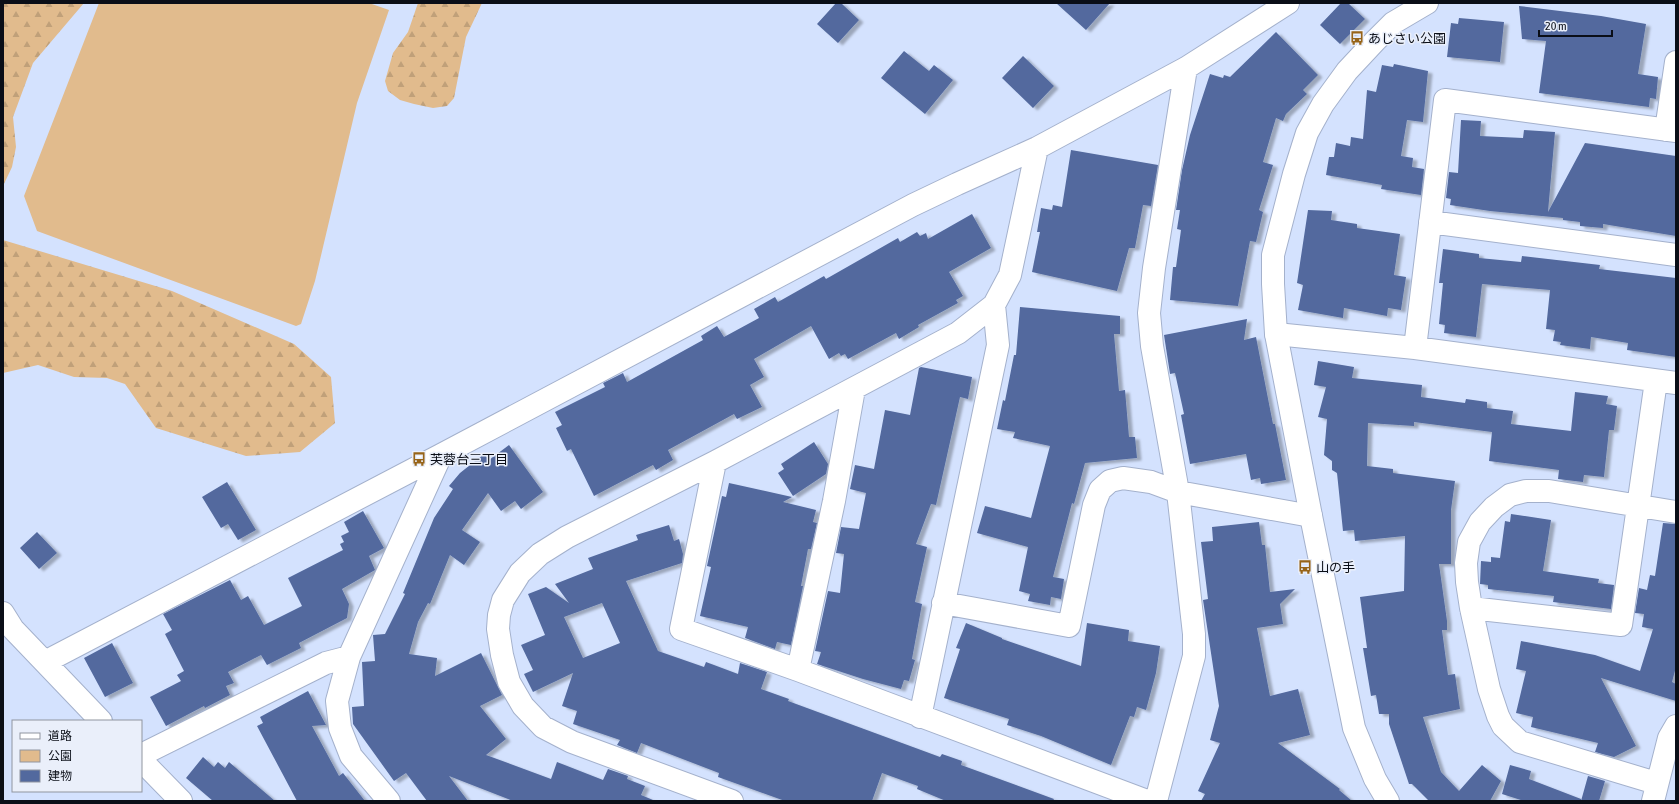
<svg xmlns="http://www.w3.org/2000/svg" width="1679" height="804" viewBox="0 0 1679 804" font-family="'Asap Condensed','Noto Sans JP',sans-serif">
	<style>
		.green { fill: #e1bb8d }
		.forest { fill: url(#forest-firs) }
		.building { fill: #52699e; fill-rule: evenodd; filter: url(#shadow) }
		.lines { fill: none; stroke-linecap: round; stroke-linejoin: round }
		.minor-casing { stroke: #a4b1cc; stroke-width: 24 }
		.tertiary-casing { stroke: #a4b1cc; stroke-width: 24 }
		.minor { stroke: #fff; stroke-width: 22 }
		.tertiary { stroke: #fff; stroke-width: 22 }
		.labels { text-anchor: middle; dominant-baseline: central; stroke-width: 3; stroke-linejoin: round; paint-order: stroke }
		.poi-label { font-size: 13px; fill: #0a0e17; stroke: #eaeffa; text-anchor: start }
	</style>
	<defs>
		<pattern id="forest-firs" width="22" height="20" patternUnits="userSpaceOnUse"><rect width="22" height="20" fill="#e1bb8d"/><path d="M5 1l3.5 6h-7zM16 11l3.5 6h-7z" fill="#c0a079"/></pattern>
		<filter id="shadow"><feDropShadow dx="4.5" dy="2.5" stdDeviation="1" flood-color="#0004"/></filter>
	</defs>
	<rect width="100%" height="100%" fill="#d4e2fe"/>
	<!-- green -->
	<path class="green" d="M99 3H369L389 10 357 103 315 281 301 324 296 326 37 231 24 196Z"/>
	<!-- forest -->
	<path class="forest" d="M3 3H84L33 63 13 117 16 147 12 167 3 186Z
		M418 3H482L466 37 454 98 447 106 433 108 414 104 400 100 388 91 385 81 393 53 408 32Z
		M3 240 172 291 294 344 331 377 335 423 300 452 246 456 156 428 125 384 107 378 74 377 38 365 3 373Z"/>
	<!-- building -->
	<path class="building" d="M836 3H841L859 20 838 43 817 24Z
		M1056 3H1110L1086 30Z
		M1341 3H1348L1365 19 1340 44 1320 25Z
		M1519 6 1601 16 1646 24 1638 74 1658 77 1656 99 1650 98 1649 107 1539 93 1546 41 1522 39Z
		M1459 18 1504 22 1500 62 1447 57 1451 23 1458 24Z
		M1276 32 1318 75 1303 90 1307 94 1286 114 1283 121 1276 118 1263 162 1273 165 1259 210 1263 212 1256 242 1250 241 1238 306 1170 300 1173 267H1176L1181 230 1177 229 1180 210H1176L1182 170 1190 135 1210 74 1223 78 1224 75 1230 77Z
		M904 51 929 71 934 65 953 80 925 114 881 78Z
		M1023 56 1054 86 1033 108 1002 78Z
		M1394 64 1428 71 1423 122 1407 120 1401 156 1413 158 1412 167 1424 169 1421 195 1381 189 1382 185 1326 175 1329 157H1334L1336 143 1350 146 1351 137 1363 139 1367 90 1376 92 1382 65 1393 67Z
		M1461 120 1481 121 1480 136 1523 138 1524 130 1555 132 1548 212 1585 143 1676 156V236L1603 224V228L1580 226V222L1563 220V218L1490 211 1450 205 1451 199 1446 198 1449 172 1458 173Z
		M1071 150 1158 165 1151 206 1143 205 1135 248H1129L1117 291 1032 272 1040 232H1037L1041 208 1052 210 1053 205 1062 207Z
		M1308 210 1332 211 1331 220 1357 224V228L1400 234 1394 275 1406 277 1401 310 1388 308 1387 316 1344 308 1343 318 1298 310 1303 285 1297 283Z
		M972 214 991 248 949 272 963 296 956 300 958 303 918 325 919 327 899 339 896 333 848 359 845 354 841 356 839 353 829 359 811 326 754 359 764 377 750 385 762 407 737 419 734 414 668 450 673 460 656 470 653 465 594 496 571 449 567 451 556 428 562 425 555 412 605 387 603 383 623 373 627 382 703 340 701 336 717 326 724 337 759 318 754 309 775 297 778 302 824 276 826 279 898 238 900 242 917 232 920 236 926 233 928 239Z
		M1443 249 1479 254V258L1521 262 1522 256 1600 265 1599 269 1676 278V357L1627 350 1628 343 1591 337 1590 349 1560 345 1561 342 1553 341 1555 330 1546 329 1550 290 1482 284 1476 337 1444 333 1445 325 1439 324 1443 283H1439Z
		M1020 307 1120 316V334H1114L1119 391 1125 390 1129 437H1135L1137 458 1085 463 1074 504 1072 503 1053 577 1064 579 1061 599 1051 597 1050 605 1028 601 1030 594 1019 591 1028 547 977 533 985 506 1031 518 1050 446 1013 438 1015 432 997 429 1003 400 1005 401 1014 355H1016Z
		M1247 319 1244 340 1256 337 1273 424H1275L1286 480 1261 484 1260 478 1251 480 1246 454 1190 464 1181 415 1184 414 1175 373 1170 374 1164 335Z
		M1318 361 1354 367 1352 378 1422 385 1421 397 1465 403 1466 399 1487 402V408L1513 411 1511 424 1571 431 1575 392 1608 396 1606 404 1617 406 1614 430H1609L1604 477 1584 475 1583 482 1558 479 1559 470 1489 461 1492 432 1414 422V426L1368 423 1367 466 1393 469V473L1455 481 1451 510V564H1439L1447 621V630H1442L1448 675 1455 674 1460 709 1423 717 1441 772 1459 791 1482 765 1501 781 1490 801H1429L1412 784H1409L1389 724V714H1379L1376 695 1371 696 1363 648H1367L1360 597 1404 591 1405 536 1355 541 1354 530 1343 531 1337 473 1332 470V461L1324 455 1327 419 1318 417 1326 387 1314 385Z
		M921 367 972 377 968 399 960 397 936 505 931 504 916 544 927 547 915 602 922 604 912 659 915 660 909 681 904 680 901 689 863 679 817 664 821 652 815 651 828 591 840 593 844 554 836 553 841 527 859 529 866 493 850 489 855 465 874 469 885 410 910 415 919 368Z
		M814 442 828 464 826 474 793 496 778 473 784 469 781 464Z
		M509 445 543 492 521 509 515 501 501 511 488 493 462 530 480 542 464 565 450 555 430 604 428 603 418 622 409 654 437 658 435 676 481 653 502 695 480 706 506 739 486 755 551 779 557 762 603 780 608 769 628 776 627 779 645 786 641 795 653 800V801H513L449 776 468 801H427L406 773 394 781 353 724 352 707 364 706 362 662 375 661 373 635 385 634 405 594 403 593 434 518 453 489 449 486 460 473 484 454 489 460Z
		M227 482 256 530 238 540 228 524 221 528 202 497Z
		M729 483 792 497 783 502 816 510 813 522 817 523 811 549H808L801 586H803L791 645 777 642 775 649 745 638 748 627 700 616 711 567 707 566 722 496 726 497Z
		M363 511 384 548 369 556 375 570 342 589 349 604 347 618 299 643 301 648 267 665 261 655 228 672 234 683 226 686 230 695 205 708 204 706 166 726 150 697 181 681 177 675 184 671 165 634 172 630 163 614 230 580 241 600 248 596 264 625 302 606 288 578 343 550 340 544 344 542 341 536 349 532 344 522Z
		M1511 514 1551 520 1543 571 1599 579 1598 583 1614 585 1611 609 1553 602 1554 596 1488 589V585L1480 584 1481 561 1491 562V557L1500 558 1505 521 1510 522Z
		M1259 522 1262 545H1265L1270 592 1295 589 1280 604 1283 624 1257 628 1270 696 1298 689 1310 735 1278 743 1340 789 1339 790 1352 801H1201L1205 794 1198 791 1220 743 1210 740 1219 706 1203 600 1208 599 1201 542 1213 541 1212 527Z
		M1663 523 1676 524V667L1672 682 1676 684V701L1601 678 1636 746 1614 757 1595 752 1598 743 1531 727 1533 717 1516 713 1526 671 1516 669 1521 641 1595 655 1640 671 1653 629 1642 627 1644 614 1635 613 1639 588 1647 590 1650 575 1655 576Z
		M669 525 674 541 679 539 683 554 682 563 626 581 658 651 704 667 706 662 738 674 740 663 767 672 761 689 789 699 788 701 940 757 942 754 962 761 961 765 1054 799 1053 801H946L917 789 918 786 882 773 872 801H785L718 777 719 773 641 743 637 753 617 745 620 740 573 724 577 711 562 706 573 673 533 692 524 674 533 670 521 645 545 635 528 594 546 587 569 603 555 584 593 569 588 558 638 540 636 535ZM602 603 620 643 583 658 564 617Z
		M37 532 57 553 39 569 20 548Z
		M966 623 1002 638V639L1081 666 1087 623 1129 630 1128 641 1160 646 1156 673 1146 710 1137 707 1134 717 1130 716 1111 765 1041 736 1007 725 1009 719 944 698 960 649 956 648Z
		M112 643 133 683 105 697 84 658Z
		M308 691 326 725 312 726 339 776 343 773 365 801H297L257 726 263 723 260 717Z
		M203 757 214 767 218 762 225 768 229 762 275 801H213L186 778Z
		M1510 765 1531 771 1529 779 1581 799V801L1588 776 1605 781 1599 801H1524L1502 794Z"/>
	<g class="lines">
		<defs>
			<path id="minor" d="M1666 130 1676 62
				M1430 222 1676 255
				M1276 334 1415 348 1676 383
				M1415 348 1445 100 1676 131
				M715 462 681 629 798 670 1147 801
				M943 603 1069 626 1094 505 1100 490 1110 481 1123 478 1151 482 1178 492 1311 516
				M1471 608 1621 625 1656 381
				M3 613 13 629 101 721
				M45 662 441 455 913 205 957 184 1037 148 1186 68 1288 3
				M798 670 834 501 854 389
				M920 717 998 345 994 305
				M141 755 326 663 349 657
				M141 760 181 801
				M1656 783 1520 742 1503 726 1498 716 1489 689 1471 608 1467 582 1466 563 1469 542 1480 522 1494 507 1510 495 1526 491H1549L1676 512
				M389 801 351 756 340 728 337 701 349 657 441 455
				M732 801 572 742 543 727 523 706 509 682 502 655 498 629 499 615 503 600 520 573 540 554 567 537 715 462 958 333 994 305 1010 275 1037 148
				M1156 801 1194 656V634L1178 492 1152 346 1149 313 1154 268 1186 68
				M1653 801 1669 738 1676 726"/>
			<path id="tertiary" d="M1388 801 1375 779 1354 728 1311 516 1276 334 1273 284V255L1294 174 1307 133 1323 104 1347 71 1375 41 1393 23 1427 3"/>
		</defs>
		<!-- minor casing -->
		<use href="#minor" class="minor-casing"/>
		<!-- tertiary casing -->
		<use href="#tertiary" class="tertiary-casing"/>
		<!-- minor -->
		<use href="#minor" class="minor"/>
		<!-- tertiary -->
		<use href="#tertiary" class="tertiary"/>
	</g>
	<!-- icons -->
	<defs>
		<symbol id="bus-bare" viewBox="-9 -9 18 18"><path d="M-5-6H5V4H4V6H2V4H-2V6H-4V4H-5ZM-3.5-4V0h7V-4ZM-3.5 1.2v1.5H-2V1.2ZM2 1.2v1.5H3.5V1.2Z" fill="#976419" stroke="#eaeffa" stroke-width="2.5" paint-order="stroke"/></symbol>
	</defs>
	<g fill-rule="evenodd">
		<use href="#bus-bare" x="1347" y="28" width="20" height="20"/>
		<use href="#bus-bare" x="409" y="449" width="20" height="20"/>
		<use href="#bus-bare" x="1295" y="557" width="20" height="20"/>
	</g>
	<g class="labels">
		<!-- poi labels -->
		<g class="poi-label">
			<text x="1368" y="38">あじさい公園</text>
			<text x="430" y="459">芙蓉台三丁目</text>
			<text x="1316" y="567">山の手</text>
		</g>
	</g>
	<!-- border -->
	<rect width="1679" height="804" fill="none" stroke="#0a0e17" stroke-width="8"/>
	<!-- legend -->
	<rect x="12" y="720" width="130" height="72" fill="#eaeffa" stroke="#90959f"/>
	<rect x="20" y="733" width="20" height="6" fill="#ffffff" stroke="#90959f"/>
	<text x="48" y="740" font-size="12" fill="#0a0e17">道路</text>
	<rect x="20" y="750" width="20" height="12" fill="#e1bb8d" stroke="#90959f"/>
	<text x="48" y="760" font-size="12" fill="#0a0e17">公園</text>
	<rect x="20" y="770" width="20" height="12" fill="#52699e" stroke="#90959f"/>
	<text x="48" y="780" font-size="12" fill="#0a0e17">建物</text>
	<!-- scale -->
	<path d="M1539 30v6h73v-6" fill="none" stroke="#0a0e17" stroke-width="2"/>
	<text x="1545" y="30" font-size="12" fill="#0a0e17" stroke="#eaeffa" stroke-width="3" paint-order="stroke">20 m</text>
</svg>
